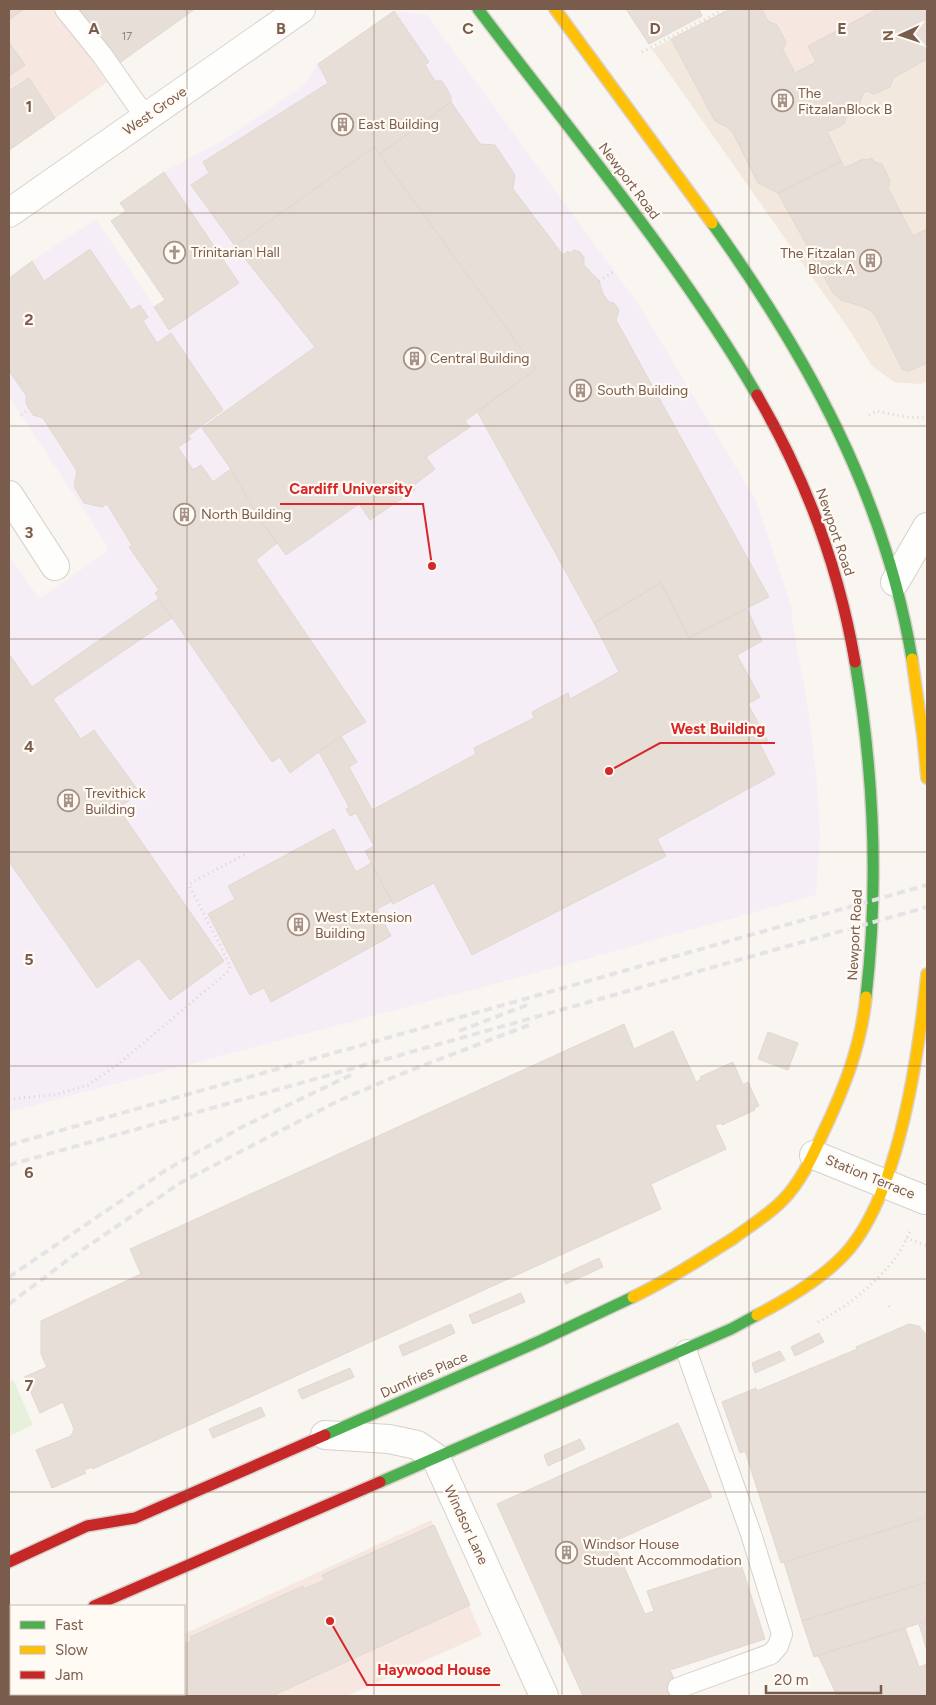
<svg xmlns="http://www.w3.org/2000/svg" width="936" height="1705" viewBox="0 0 936 1705" font-family="Figtree,sans-serif">
	<style>
		.residential { fill: #f2e8de }
		.commercial { fill: #f6e8e1 }
		.education { fill: #f6eef6 }
		.green { fill: #e7f0db }
		.building { fill: #e6ded7; stroke: #e2d8d2 }
		.lines { fill: none; stroke-linecap: round; stroke-linejoin: round }
		.lane-casing { stroke: #d7d1cb; stroke-width: 22 }
		.street-casing { stroke: #d7d1cb; stroke-width: 30 }
		.fast-casing { stroke: #dad1cc; stroke-width: 14 }
		.slow-casing { stroke: #dad1cc; stroke-width: 14 }
		.jam-casing { stroke: #dad1cc; stroke-width: 14 }
		.path { stroke: #dcd5d0; stroke-width: 3; stroke-dasharray: 1 4; stroke-linecap: butt }
		.lane { stroke: #fefefd; stroke-width: 20 }
		.street { stroke: #fefefd; stroke-width: 28 }
		.fast { stroke: #4caf50; stroke-width: 11 }
		.slow { stroke: #ffc107; stroke-width: 11 }
		.jam { stroke: #c62828; stroke-width: 11 }
		.rail { stroke: #e6e3e7; stroke-width: 4; stroke-dasharray: 8 5; stroke-linecap: butt }
		.grid { fill: none; stroke: #7a5c4d; stroke-width: 1; stroke-opacity: 0.55 }
		.labels { text-anchor: middle; dominant-baseline: central; stroke-width: 4.5; stroke-linejoin: round; paint-order: stroke }
		.number-label { font-size: 11px; fill: #977e72 }
		.poi-label { font-size: 14px; fill: #7a5c4d; stroke: #fffaf3; text-anchor: start }
		.street-label { font-size: 14px; fill: #7a5c4d; stroke: #fffaf3 }
		.grid-label { font-size: 16px; text-anchor: middle; font-weight: bold; fill: #7a5c4d; stroke: #fffaf3; stroke-width: 4.5; stroke-linejoin: round; paint-order: stroke }
		.leader { fill: none; stroke: #d62828; stroke-width: 2 }
		.callout-dot { fill: #d62828; stroke: #fffaf3; stroke-width: 2 }
		.callout-label { font-size: 15px; text-anchor: middle; font-weight: bold; fill: #d62828; stroke: #fffaf3; stroke-width: 4.5; stroke-linejoin: round; paint-order: stroke }
	</style>
	<rect width="100%" height="100%" fill="#f9f5f0"/>
	<!-- residential -->
	<path class="residential" d="M730 9H762L768 21 808 46 878 9H927V381L920 384 894 382 872 366 850 331 652 49Z"/>
	<!-- commercial -->
	<path class="commercial" d="M9 9H57L107 82 9 151Z
		M762 9H878L808 46 816 62 795 73Z
		M431 1520 482 1635 347 1696H48L54 1694H184V1634Z"/>
	<!-- education -->
	<path class="education" d="M394 11 427 15 638 304 756 501 792 609V620L810 720 817 783 820 837 816 895 539 972 9 1112V555L39 599 109 550 90 519 9 397V276L96 219 169 329 164 172 225 139 304 85 318 64Z"/>
	<!-- green -->
	<path class="green" d="M13 1379 33 1425 9 1436V1384Z"/>
	<!-- building -->
	<path class="building" d="M9 9H24L9 20Z
		M77 9H195L118 64Z
		M626 9H699L702 16 649 44Z
		M730 9H762L768 21 777 25 786 42 783 50 795 73 816 62 808 46 878 9H927V59L893 78 890 87 874 94 867 91 863 93 858 109 847 115 844 124 830 131 826 129 841 161 778 193 758 183 732 131 727 127 715 121 671 39Z
		M394 11 429 62 425 65 435 81H442L451 96V102L380 154 374 147 235 246 191 185 209 173 203 162 328 83 318 64Z
		M9 42 25 65 9 76Z
		M29 78 55 118 9 150V91Z
		M451 102 480 144 495 145 515 175 513 189 563 255 568 251 570 253 574 250 580 252 584 257V265L599 281 603 294 609 302 614 303 619 310 616 320 769 597 689 638 661 583 594 623 477 411 536 369 380 154Z
		M374 147 536 369 465 421 470 427 426 457 435 469 413 486 415 490 370 520 359 504 286 555 261 521 231 469 202 428 315 347 235 246Z
		M872 158 874 162 882 164 890 181 888 188 913 236 927 229V363L914 369 907 371 902 369 876 317 870 310 861 306 841 300 833 293 778 193 841 161 844 168 863 159 867 160Z
		M164 172 239 283 169 330 154 307 165 300 111 221 126 211 120 203Z
		M90 249 131 310 140 305 148 317 143 321 157 343 171 333 223 410 188 436 191 439 178 447 193 470 201 465 213 482 231 469 261 521 277 543 256 560 366 722 341 736 290 773 280 757 272 762 155 593 159 590 129 547 132 545 107 504 102 507 84 503 74 486 77 471 43 418 33 415 29 409 26 403V395L9 371V279L32 261 44 281Z
		M661 583 689 638 747 609 762 641 737 655 760 697 748 704 768 741 760 744 775 774 657 839 666 856 472 955 434 883 393 904 365 851 374 846 356 813 350 816 346 809 349 807 319 752 341 736 357 762 349 767 372 810 476 754 474 748 534 718 532 712 568 693 570 699 619 672 594 623Z
		M158 599 172 618 53 699 81 739 94 730 140 793 118 808 224 961 170 1000 139 958 97 988 10 863 9 864V654L32 687Z
		M334 829 356 872 371 863 392 901 377 909 391 936 271 1002 264 988 250 995 208 914 235 899 228 886Z
		M624 1024 634 1049 673 1031 696 1082 701 1079 700 1077 733 1062 743 1085 748 1082 759 1106 754 1108 755 1110 722 1125 721 1123 715 1125 726 1149 651 1184 661 1209 93 1469 92 1467 84 1470 86 1473 52 1488 36 1450 71 1436 74 1429 63 1402 40 1413 24 1377 47 1367 41 1354V1321L141 1274 130 1249Z
		M768 1032 798 1043 788 1070 758 1059Z
		M599 1258 603 1267 566 1284 562 1275Z
		M521 1293 525 1302 473 1324 469 1315Z
		M451 1324 455 1333 403 1356 399 1346Z
		M909 1324 919 1326 927 1336V1517L781 1563 745 1451 740 1453 722 1402 756 1388 757 1391 857 1349 856 1347Z
		M819 1333 824 1342 795 1356 791 1347Z
		M780 1351 785 1360 755 1373 752 1363Z
		M350 1368 354 1377 302 1399 298 1390Z
		M261 1407 265 1416 213 1438 209 1429Z
		M678 1423 712 1497 613 1542 645 1614 654 1611 647 1591 740 1561 765 1639 670 1670 682 1696H583L497 1504Z
		M580 1439 585 1449 548 1466 544 1455Z
		M927 1517V1582L802 1621 784 1562Z
		M434 1525 470 1605 272 1696H66L71 1694H184V1644L192 1641 190 1637 303 1586 304 1589 325 1580 322 1575Z
		M927 1582V1621L814 1657 802 1621Z
		M927 1621V1651L919 1624Z
		M905 1628 919 1667 927 1664V1696H837L818 1655Z"/>
	<g class="lines">
		<defs>
			<path id="lane" d="M65 9 102 55 146 118
				M678 1688 771 1654 778 1646 782 1634 751 1534 686 1350"/>
			<path id="street" d="M9 213 301 9
				M9 495 55 566
				M895 582 927 527
				M814 1155 925 1200
				M325 1435 389 1439 417 1445 436 1458 544 1696"/>
			<path id="fast" d="M478 9C573 135 677 258 757 395
				M712 223C807 356 885 496 912 659
				M855 662C874 773 879 884 866 997
				M325 1435 542 1340 633 1297
				M380 1482 731 1329 757 1315
				M9 1648 11 1647"/>
			<path id="slow" d="M555 9 712 223
				M912 659 923 737 927 778
				M633 1297C668 1280 701 1259 734 1238 750 1226 768 1215 782 1201 801 1182 812 1157 823 1133 844 1089 861 1046 866 997
				M757 1315C788 1299 820 1280 844 1255 899 1197 919 1051 927 974"/>
			<path id="jam" d="M757 395C805 477 839 568 855 662
				M9 1562 87 1526 135 1518 325 1435
				M94 1606 380 1482"/>
		</defs>
		<!-- lane casing -->
		<use href="#lane" class="lane-casing"/>
		<!-- street casing -->
		<use href="#street" class="street-casing"/>
		<!-- fast casing -->
		<use href="#fast" class="fast-casing"/>
		<!-- slow casing -->
		<use href="#slow" class="slow-casing"/>
		<!-- jam casing -->
		<use href="#jam" class="jam-casing"/>
		<!-- path -->
		<path class="path" d="M642 52 724 9
			M599 281 614 271
			M21 415 29 409
			M869 415 877 411 906 417 927 418
			M9 1099 54 1095 88 1085 117 1065 229 971 230 967 227 959 189 885 194 881 246 854
			M906 1238 927 1246
			M889 1306 892 1308
			M818 1322C845 1308 874 1285 894 1260 901 1251 906 1240 911 1229"/>
		<!-- lane -->
		<use href="#lane" class="lane"/>
		<!-- street -->
		<use href="#street" class="street"/>
		<!-- fast -->
		<use href="#fast" class="fast"/>
		<!-- slow -->
		<use href="#slow" class="slow"/>
		<!-- jam -->
		<use href="#jam" class="jam"/>
		<!-- rail -->
		<path class="rail" d="M459 1031 527 1005
			M9 1145 927 885
			M9 1165 927 907
			M9 1277 166 1170 242 1127 355 1073
			M9 1304 69 1259 180 1183 338 1101 401 1074 529 1025"/>
	</g>
	<!-- grid -->
	<path class="grid" d="M187 9V1696M374 9V1696M562 9V1696M749 9V1696M9 213H927M9 426H927M9 639H927M9 852H927M9 1066H927M9 1279H927M9 1492H927"/>
	<!-- icons -->
	<defs>
		<symbol id="building-ring" viewBox="-11 -11 22 22"><circle r="9.5" fill="#fffaf3" stroke="#a69286" stroke-width="1.5"/><path d="M-4-6H4V6H1V3H-1V6H-4ZM-2.5-4.3h1.7v1.8h-1.7ZM.8-4.3h1.7v1.8H.8ZM-2.5-1h1.7V.8h-1.7ZM.8-1h1.7V.8H.8Z" fill="#a69286"/></symbol>
		<symbol id="church-ring" viewBox="-11 -11 22 22"><circle r="9.5" fill="#fffaf3" stroke="#a69286" stroke-width="1.5"/><path d="M-1.2-6h2.4v3.5h3.3v2.4h-3.3V6h-2.4V-.1h-3.3v-2.4h3.3Z" fill="#a69286"/></symbol>
	</defs>
	<g fill-rule="evenodd">
		<use href="#building-ring" x="770" y="88" width="25" height="25"/>
		<use href="#building-ring" x="330" y="112" width="25" height="25"/>
		<use href="#church-ring" x="162" y="240" width="25" height="25"/>
		<use href="#building-ring" x="858" y="248" width="25" height="25"/>
		<use href="#building-ring" x="402" y="346" width="25" height="25"/>
		<use href="#building-ring" x="568" y="378" width="25" height="25"/>
		<use href="#building-ring" x="172" y="502" width="25" height="25"/>
		<use href="#building-ring" x="56" y="788" width="25" height="25"/>
		<use href="#building-ring" x="286" y="912" width="25" height="25"/>
		<use href="#building-ring" x="554" y="1540" width="25" height="25"/>
	</g>
	<g class="labels">
		<!-- number labels -->
		<g class="number-label">
			<text x="127" y="36">17</text>
		</g>
		<!-- poi labels -->
		<g class="poi-label">
			<text x="798" y="93">The<tspan x="798" dy="16">FitzalanBlock B</tspan></text>
			<text x="358" y="124">East Building</text>
			<text x="191" y="252">Trinitarian Hall</text>
			<text x="855" y="253" text-anchor="end">The Fitzalan<tspan x="855" dy="16">Block A</tspan></text>
			<text x="430" y="358">Central Building</text>
			<text x="597" y="390">South Building</text>
			<text x="201" y="514">North Building</text>
			<text x="85" y="793">Trevithick<tspan x="85" dy="16">Building</tspan></text>
			<text x="315" y="917">West Extension<tspan x="315" dy="16">Building</tspan></text>
			<text x="583" y="1544">Windsor House<tspan x="583" dy="16">Student Accommodation</tspan></text>
		</g>
		<!-- street labels -->
		<g class="street-label">
			<text transform="translate(155 111) rotate(-35)">West Grove</text>
			<text transform="translate(629 181) rotate(53)">Newport Road</text>
			<text transform="translate(835 532) rotate(71)">Newport Road</text>
			<text transform="translate(855 935) rotate(-87)">Newport Road</text>
			<text transform="translate(870 1177) rotate(22)">Station Terrace</text>
			<text transform="translate(424 1375) rotate(-24)">Dumfries Place</text>
			<text transform="translate(466 1525) rotate(65)">Windsor Lane</text>
		</g>
	</g>
	<g class="grid-label">
		<text x="94" y="34">A</text>
		<text x="281" y="34">B</text>
		<text x="468" y="34">C</text>
		<text x="655" y="34">D</text>
		<text x="842" y="34">E</text>
		<text x="29" y="112">1</text>
		<text x="29" y="325">2</text>
		<text x="29" y="538">3</text>
		<text x="29" y="752">4</text>
		<text x="29" y="965">5</text>
		<text x="29" y="1178">6</text>
		<text x="29" y="1391">7</text>
	</g>
	<!-- callouts -->
	<path class="leader" d="M432 566L423 504H280M609 771L660 743H775M330 1621L367 1685H500"/>
	<g class="callout-dot">
		<circle cx="432" cy="566" r="5"/>
		<circle cx="609" cy="771" r="5"/>
		<circle cx="330" cy="1621" r="5"/>
	</g>
	<g class="callout-label">
		<text x="351" y="494">Cardiff University</text>
		<text x="718" y="734">West Building</text>
		<text x="434" y="1675">Haywood House</text>
	</g>
	<!-- border -->
	<rect width="936" height="1705" fill="none" stroke="#7a5c4d" stroke-width="20"/>
	<!-- legend -->
	<rect x="10" y="1605" width="175" height="90" fill="#fffaf3" stroke="#cabbb1"/>
	<rect x="20" y="1621" width="25" height="8" fill="#4caf50" stroke="#cabbb1"/>
	<text x="55" y="1630" font-size="15" fill="#7a5c4d">Fast</text>
	<rect x="20" y="1646" width="25" height="8" fill="#ffc107" stroke="#cabbb1"/>
	<text x="55" y="1655" font-size="15" fill="#7a5c4d">Slow</text>
	<rect x="20" y="1671" width="25" height="8" fill="#c62828" stroke="#cabbb1"/>
	<text x="55" y="1680" font-size="15" fill="#7a5c4d">Jam</text>
	<!-- north arrow -->
	<g transform="translate(901 35) rotate(267)" stroke="#fffaf3" stroke-width="4" paint-order="stroke">
	<path d="M0-4L9 19L0 12L-9 19Z" fill="#7a5c4d"/>
	<text y="-8" font-size="14" font-weight="bold" text-anchor="middle" fill="#7a5c4d">N</text>
	</g>
	<!-- scale -->
	<path d="M766 1685v8h115v-8" fill="none" stroke="#7a5c4d" stroke-width="2.5"/>
	<text x="774" y="1685" font-size="15" fill="#7a5c4d" stroke="#fffaf3" stroke-width="4" paint-order="stroke">20 m</text>
</svg>
